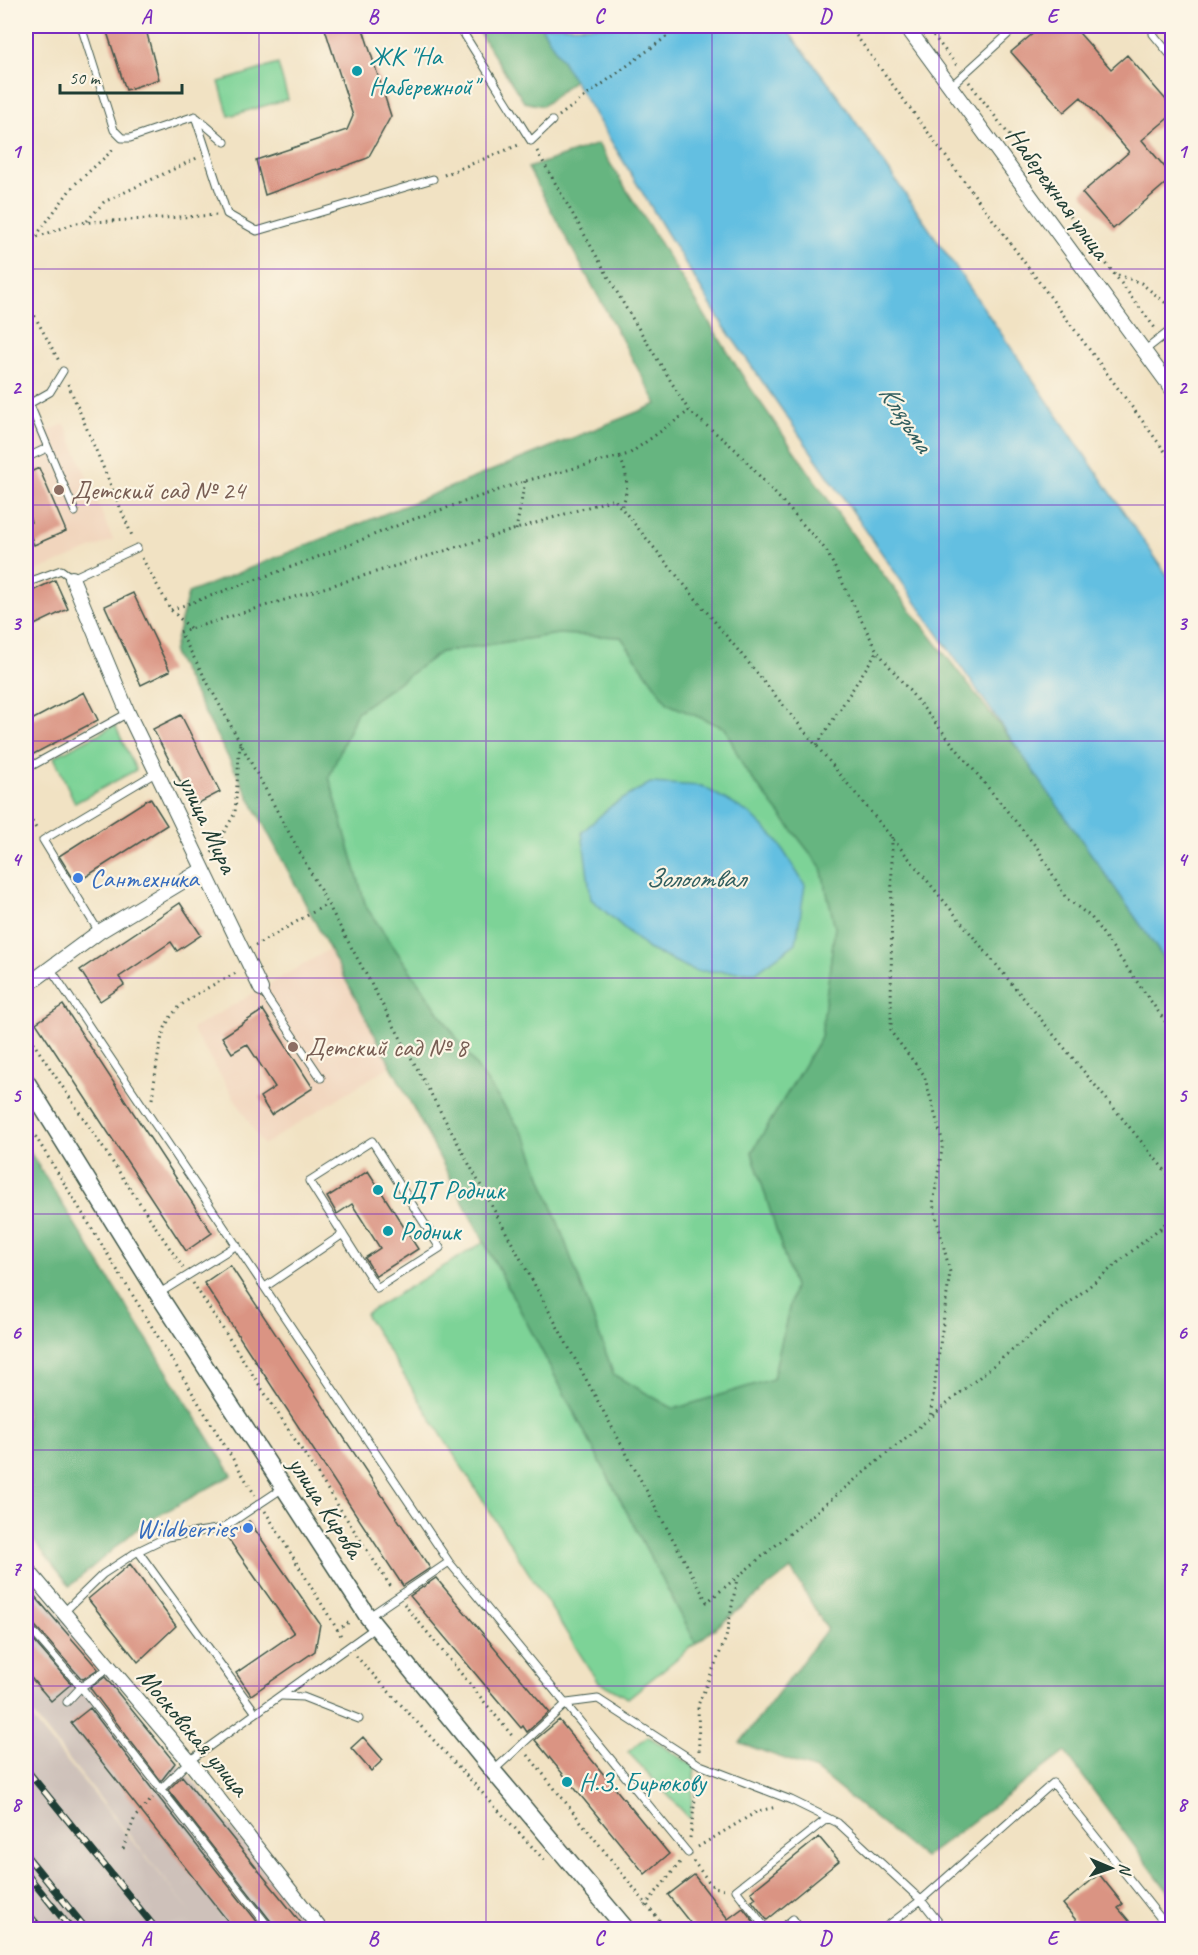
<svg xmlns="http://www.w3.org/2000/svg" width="1198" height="1955" viewBox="0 0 1198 1955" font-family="Caveat,sans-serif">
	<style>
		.built { fill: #f1d5bd }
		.industrial { fill: #cec1ba }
		.green { fill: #7dd397; stroke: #4e8866; stroke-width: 1.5 }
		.forest { fill: #66b580; stroke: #42795a; stroke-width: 1.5; fill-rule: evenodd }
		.water { fill: #63bfe1; stroke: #417e8a; stroke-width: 1.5 }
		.building { fill: #da9483 }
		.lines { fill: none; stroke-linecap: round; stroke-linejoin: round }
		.service-casing { stroke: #3e5649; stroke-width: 9 }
		.minor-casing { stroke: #3e5649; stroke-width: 16 }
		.tertiary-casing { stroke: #3e5649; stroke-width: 19 }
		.path { stroke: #3e5649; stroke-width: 3; stroke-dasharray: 1.5 4.5; stroke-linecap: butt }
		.service { stroke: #fff; stroke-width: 7 }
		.minor { stroke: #fff; stroke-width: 14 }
		.tertiary { stroke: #fff; stroke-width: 16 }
		.rail-casing { stroke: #1f3d34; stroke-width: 7 }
		.rail { stroke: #fcf5e5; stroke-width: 4.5; stroke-dasharray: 14; stroke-linecap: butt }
		.grid { fill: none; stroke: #7b2cbf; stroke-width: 1.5; stroke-opacity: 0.55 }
		.culture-dot { fill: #0f9aa8; stroke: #fcf5e5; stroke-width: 2 }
		.education-dot { fill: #8d6e63; stroke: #fcf5e5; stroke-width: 2 }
		.shop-dot { fill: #3f7fe0; stroke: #fcf5e5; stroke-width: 2 }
		.labels { text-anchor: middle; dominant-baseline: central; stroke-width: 4.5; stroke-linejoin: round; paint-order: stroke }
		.culture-label { font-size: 26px; fill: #0d838f; stroke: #fcf5e5; text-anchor: start }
		.street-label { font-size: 26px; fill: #1f3d34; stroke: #fcf5e5 }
		.education-label { font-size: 26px; fill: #785e54; stroke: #fcf5e5; text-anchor: start }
		.shop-label { font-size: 26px; fill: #366cbe; stroke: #fcf5e5; text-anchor: start }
		.water-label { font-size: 27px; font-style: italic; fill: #305e5f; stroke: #fcf5e5 }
		.neatline { fill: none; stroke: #7b2cbf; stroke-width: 2 }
		.grid-label { font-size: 20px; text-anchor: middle; font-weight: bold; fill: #7b2cbf }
	</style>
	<rect width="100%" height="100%" fill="#fcf5e5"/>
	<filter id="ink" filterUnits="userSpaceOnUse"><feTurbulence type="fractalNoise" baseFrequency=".0167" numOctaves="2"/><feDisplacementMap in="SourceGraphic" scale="12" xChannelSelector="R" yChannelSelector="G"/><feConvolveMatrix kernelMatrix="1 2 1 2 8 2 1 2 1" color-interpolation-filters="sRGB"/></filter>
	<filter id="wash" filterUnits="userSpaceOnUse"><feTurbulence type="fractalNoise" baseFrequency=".008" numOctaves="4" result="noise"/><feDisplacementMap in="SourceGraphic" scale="24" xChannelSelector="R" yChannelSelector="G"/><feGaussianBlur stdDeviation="1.35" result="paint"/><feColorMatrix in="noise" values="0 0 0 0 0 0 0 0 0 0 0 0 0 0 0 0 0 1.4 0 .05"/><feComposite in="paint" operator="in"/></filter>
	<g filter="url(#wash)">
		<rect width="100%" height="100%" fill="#f1e2c3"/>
		<!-- built -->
		<path class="built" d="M65 424 113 540 26 575V439Z
			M330 949 392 1065 263 1145 192 1029Z"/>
		<!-- industrial -->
		<path class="industrial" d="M26 1575 98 1664 313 1929H26V1711L194 1916 26 1706Z"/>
		<!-- green -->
		<path class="green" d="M278 64 288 99 229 116 219 82Z
			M558 634 621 637 668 704 725 728 744 768 821 867 835 927 821 1037 752 1152 794 1287 773 1379 674 1409 614 1375 528 1141 366 907 329 777 357 712 441 652Z
			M115 725 136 770 75 803 54 757Z
			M484 1242 696 1643 628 1698 597 1681 365 1314Z
			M648 1736 695 1767 690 1819 628 1752Z"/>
		<!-- forest -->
		<path class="forest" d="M475 26H541L574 80 543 106 524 102Z
			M598 144 747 383 855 538 1025 758 1172 970V1897L1065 1752 924 1858 816 1770 740 1743 827 1629 791 1569 696 1643 173 653 188 593 657 404 528 168ZM558 634 621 637 668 704 725 728 744 768 821 867 835 927 821 1037 752 1152 794 1287 773 1379 674 1409 614 1375 528 1141 366 907 329 777 357 712 441 652Z
			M26 1146 232 1475 143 1524 70 1586 26 1531Z"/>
		<!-- water -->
		<path class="water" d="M541 26H784L833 89 1172 582V970L723 325Z
			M650 783 702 786 749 813 776 839 805 885 796 943 756 972 695 971 648 949 591 899 582 832 611 806Z"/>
		<g id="blocks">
			<!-- building -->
			<path class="building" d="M105 26H145L159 79 126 90Z
				M324 26H362L391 116 368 158 265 195 256 160 347 130 353 116Z
				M1042 26H1073L1111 69 1127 55 1173 108V114L1142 140 1173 177 1113 229 1082 193 1129 152 1081 97 1064 112 1011 52Z
				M39 468 66 531 34 545 26 524 31 522 26 508V474Z
				M55 580 68 609 26 629V594Z
				M133 593 170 671 141 685 105 606Z
				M84 692 98 720 26 758V723Z
				M181 715 220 792 193 806 153 729Z
				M150 798 167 825 76 883 59 856Z
				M180 903 201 935 177 951 171 942 119 977 124 985 100 1001 80 970Z
				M63 1005 212 1233 186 1251 36 1023Z
				M263 1010 313 1088 271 1115 260 1097 275 1087 247 1044 232 1053 222 1037Z
				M368 1171 418 1249 376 1276 365 1258 380 1248 352 1204 337 1214 327 1197Z
				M230 1265 430 1568 403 1586 204 1283Z
				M249 1521 320 1624 315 1651 251 1695 236 1673 294 1633 227 1537Z
				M130 1564 176 1626 138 1662 88 1599Z
				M436 1578 549 1712 527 1732 523 1726 521 1728 410 1596Z
				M26 1586 98 1669 83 1679 80 1677 30 1620 26 1618Z
				M26 1632 71 1684 51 1701 26 1672Z
				M105 1677 175 1763 161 1781 90 1688Z
				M90 1708 156 1794 263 1929H234L71 1723Z
				M559 1720 669 1854 645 1874 535 1740Z
				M363 1737 383 1760 371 1771 351 1748Z
				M182 1776 306 1929H277L168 1790Z
				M819 1837 839 1861 767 1920 752 1901 756 1898 751 1892Z
				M1099 1874 1123 1904 1118 1908 1136 1929H1083L1063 1904Z
				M694 1875 728 1919 743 1908 758 1927 695 1929 668 1895Z"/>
		</g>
	</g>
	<g filter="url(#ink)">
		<use href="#blocks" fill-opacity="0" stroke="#3e5649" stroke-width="1.5"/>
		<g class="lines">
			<defs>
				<path id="service" d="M81 26 114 130 122 138H130L195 116 227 214 257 231 433 179
					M459 26 531 141 552 121
					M1153 26V34L1172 57
					M950 87 1017 26
					M197 118 225 142
					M1144 351 1172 329
					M27 405 50 392 63 371
					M30 405 75 512
					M26 458 47 448
					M26 583 61 570 72 578 137 548
					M26 769 128 713
					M99 932 43 840 157 772
					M50 968 449 1562 688 1853
					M261 989 321 1078
					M372 1141 440 1248 377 1288 309 1181Z
					M265 1287 343 1234
					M158 1294 237 1245
					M138 1551 256 1713
					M63 1613 103 1574 138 1551 167 1537 223 1528 283 1488
					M368 1617 449 1562
					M26 1624 81 1687 271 1930
					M282 1696 303 1697 359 1719
					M67 1702 81 1687 109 1668
					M493 1771 567 1703 598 1699 700 1765 791 1800 838 1823 921 1900 945 1930
					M160 1790 189 1761 376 1627
					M767 1930 736 1890 828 1818
					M780 1930 793 1919 801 1930
					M882 1930 921 1900 1053 1783 1170 1930"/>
				<path id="minor" d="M906 26 1172 389
					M72 578 128 713 261 989
					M26 986 99 932 202 870
					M26 1568 189 1761 321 1930"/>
				<path id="tertiary" d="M26 1081 158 1294 368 1617 493 1771 627 1930"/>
			</defs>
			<!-- service casing -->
			<use href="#service" class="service-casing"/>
			<!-- minor casing -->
			<use href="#minor" class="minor-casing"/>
			<!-- tertiary casing -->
			<use href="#tertiary" class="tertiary-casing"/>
			<!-- path -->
			<path class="path" d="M849 26 1172 461
				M926 26 958 67
				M969 82 1155 328
				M559 116 681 26
				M537 151 626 308 689 411 736 450 826 550 877 651 1038 849 1066 898 1091 917 1172 1031
				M444 175 521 144
				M87 221 104 202 197 158
				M36 236 73 186 115 148
				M26 241 76 223 217 215
				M1118 275 1141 283 1172 308
				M26 300 59 361
				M1168 345 1172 353
				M68 384 133 538
				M620 458C629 476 628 490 622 508
				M516 530 525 481
				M142 558 171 610 190 628
				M171 610 305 562 414 519 525 481 629 454 689 411
				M817 745 877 651
				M26 811 37 830
				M892 837 891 1032 924 1075 943 1143 933 1204 950 1272 930 1418
				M212 853 235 813 240 742
				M255 946 327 904
				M26 1032 183 1268
				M152 1099C164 1013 159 1012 238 972
				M26 1121 255 1495
				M1172 1179 614 499 180 632 707 1602 1172 1218
				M1160 1229H1172
				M193 1283 391 1587
				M265 1511 343 1639
				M404 1604 514 1738
				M337 1630 351 1621
				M356 1656 547 1863
				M699 1751 698 1705 726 1638 737 1579
				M528 1755 667 1930
				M690 1838 698 1776
				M698 1847 758 1811 777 1807
				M123 1849 135 1817 153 1798
				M693 1861 713 1887 725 1889
				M645 1906 682 1860"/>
			<!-- service -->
			<use href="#service" class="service"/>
			<!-- minor -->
			<use href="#minor" class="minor"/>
			<!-- tertiary -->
			<use href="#tertiary" class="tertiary"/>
			<defs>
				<path id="rail" d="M26 1769 157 1930
					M26 1855 87 1930
					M26 1873 72 1930
					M26 1911 42 1930
					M26 1927 28 1930"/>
			</defs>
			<!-- rail casing -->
			<use href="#rail" class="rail-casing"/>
			<!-- rail -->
			<use href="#rail" class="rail"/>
		</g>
	</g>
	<!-- grid -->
	<path class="grid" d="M259 26V1930M486 26V1930M712 26V1930M939 26V1930M26 269H1172M26 505H1172M26 741H1172M26 978H1172M26 1214H1172M26 1450H1172M26 1686H1172"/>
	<!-- markers -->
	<g class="culture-dot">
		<circle cx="357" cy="71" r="6"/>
		<circle cx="378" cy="1190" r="6"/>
		<circle cx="388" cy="1231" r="6"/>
		<circle cx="567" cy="1782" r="6"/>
	</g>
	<g class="education-dot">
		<circle cx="59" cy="490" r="6"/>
		<circle cx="293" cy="1047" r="6"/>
	</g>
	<g class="shop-dot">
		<circle cx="78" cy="878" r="6"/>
		<circle cx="248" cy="1528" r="6"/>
	</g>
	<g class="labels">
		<!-- culture labels -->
		<g class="culture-label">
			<text x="369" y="56">ЖК "На<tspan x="369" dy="30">Набережной"</tspan></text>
			<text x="390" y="1190">ЦДТ Родник</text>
			<text x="400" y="1231">Родник</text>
			<text x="579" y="1782">Н.З. Бирюкову</text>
		</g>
		<!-- street labels -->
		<g class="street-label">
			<text transform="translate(1058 193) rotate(54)">Набережная улица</text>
			<text transform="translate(208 824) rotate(65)">улица Мира</text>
			<text transform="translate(326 1507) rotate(57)">улица Кирова</text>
			<text transform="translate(193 1732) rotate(50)">Московская улица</text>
		</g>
		<!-- education labels -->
		<g class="education-label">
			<text x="71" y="490">Детский сад № 24</text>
			<text x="305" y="1047">Детский сад № 8</text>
		</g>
		<!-- shop labels -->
		<g class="shop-label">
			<text x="90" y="878">Сантехника</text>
			<text x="236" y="1528" text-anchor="end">Wildberries</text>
		</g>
		<!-- water labels -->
		<g class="water-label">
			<text transform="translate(906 418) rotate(57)">Клязьма</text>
			<text x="695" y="878">Золоотвал</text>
		</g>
	</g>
	<!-- margin -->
	<rect width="1198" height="1955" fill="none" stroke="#fcf5e5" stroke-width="66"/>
	<!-- north arrow -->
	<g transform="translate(1111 1868) rotate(92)" stroke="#fcf5e5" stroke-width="4.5" paint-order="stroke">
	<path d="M0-4.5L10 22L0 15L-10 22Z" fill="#1f3d34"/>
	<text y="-9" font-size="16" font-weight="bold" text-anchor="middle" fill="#1f3d34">N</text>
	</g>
	<!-- scale -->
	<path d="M60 84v9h122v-9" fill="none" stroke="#1f3d34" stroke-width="3"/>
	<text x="69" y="84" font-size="18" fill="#1f3d34" stroke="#fcf5e5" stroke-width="4.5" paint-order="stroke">50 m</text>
	<rect x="33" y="33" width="1132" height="1889" class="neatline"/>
	<g class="grid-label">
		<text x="146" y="23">A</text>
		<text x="373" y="23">B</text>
		<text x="599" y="23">C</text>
		<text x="825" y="23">D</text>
		<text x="1052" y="23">E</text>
		<text x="16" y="158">1</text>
		<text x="1182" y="158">1</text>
		<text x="16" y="394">2</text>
		<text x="1182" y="394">2</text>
		<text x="16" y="630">3</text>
		<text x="1182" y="630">3</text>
		<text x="16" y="866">4</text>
		<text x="1182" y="866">4</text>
		<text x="16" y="1102">5</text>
		<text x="1182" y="1102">5</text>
		<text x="16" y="1339">6</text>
		<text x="1182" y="1339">6</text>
		<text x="16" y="1575">7</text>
		<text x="1182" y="1575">7</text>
		<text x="16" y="1811">8</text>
		<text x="1182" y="1811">8</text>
		<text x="146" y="1945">A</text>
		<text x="373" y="1945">B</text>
		<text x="599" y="1945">C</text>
		<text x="825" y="1945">D</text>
		<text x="1052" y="1945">E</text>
	</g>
</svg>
